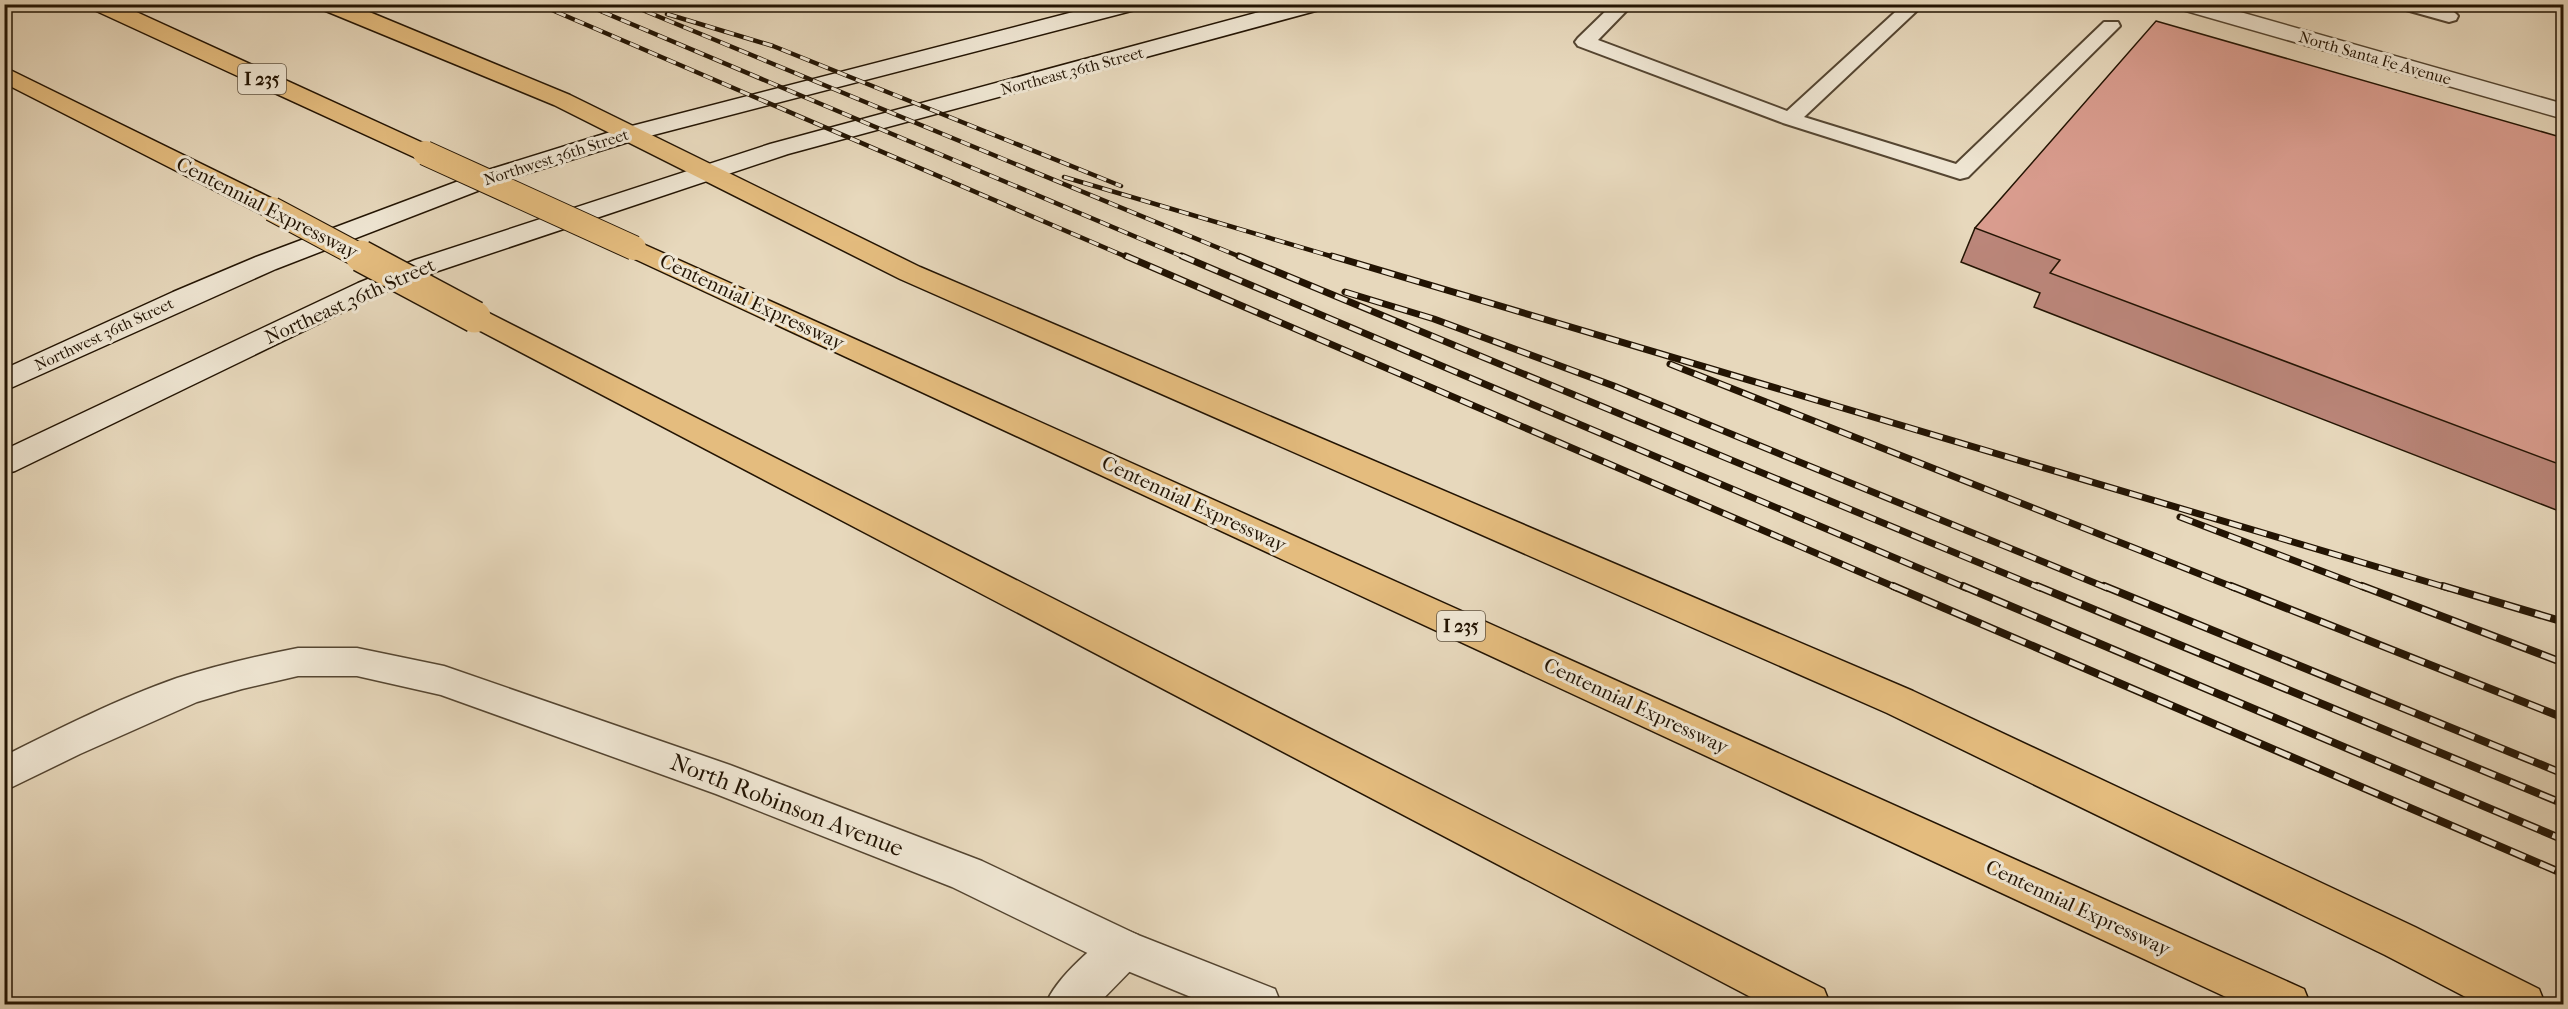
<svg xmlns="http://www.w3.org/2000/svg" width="2568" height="1009" viewBox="0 0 2568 1009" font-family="'IM FELL French Canon',serif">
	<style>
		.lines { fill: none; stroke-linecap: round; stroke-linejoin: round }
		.service-casing { stroke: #544531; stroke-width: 4 }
		.minor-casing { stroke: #544531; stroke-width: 3 }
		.tertiary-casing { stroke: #544531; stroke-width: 3 }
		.secondary-casing { stroke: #231403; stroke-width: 3 }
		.motorway-casing { stroke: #231403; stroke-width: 3 }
		.service { fill: #efe6d3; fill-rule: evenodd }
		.minor { fill: #efe6d3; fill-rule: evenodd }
		.tertiary { fill: #efe6d3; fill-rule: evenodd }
		.secondary { fill: #efe6d3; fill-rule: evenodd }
		.motorway { fill: #e4bc7e; fill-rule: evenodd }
		.rail-far2-casing { stroke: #231403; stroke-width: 4.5 }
		.rail-far1-casing { stroke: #231403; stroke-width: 7 }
		.rail-casing { stroke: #231403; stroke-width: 8 }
		.rail-far2 { stroke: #efe6d3; stroke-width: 3; stroke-dasharray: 10; stroke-linecap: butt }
		.rail-far1 { stroke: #efe6d3; stroke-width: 4.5; stroke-dasharray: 13; stroke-linecap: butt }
		.rail { stroke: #efe6d3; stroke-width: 5; stroke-dasharray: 16; stroke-linecap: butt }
		.motorway-bridge-far1-casing { stroke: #231403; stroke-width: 26; stroke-linecap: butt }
		.motorway-bridge-casing { stroke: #231403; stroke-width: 34; stroke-linecap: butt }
		.motorway-bridge-far1 { stroke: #e4bc7e; stroke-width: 24 }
		.motorway-bridge { stroke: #e4bc7e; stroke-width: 31 }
		.wall { fill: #bb867a; stroke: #231403; stroke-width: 1.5 }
		.building { fill: #d99c8e; stroke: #231403; stroke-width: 1.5 }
		.labels { text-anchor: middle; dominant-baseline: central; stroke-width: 6; stroke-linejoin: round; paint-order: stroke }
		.far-street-label { font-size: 16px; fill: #231403; stroke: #efe6d3 }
		.shield { fill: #efe6d3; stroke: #605341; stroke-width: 1.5 }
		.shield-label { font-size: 18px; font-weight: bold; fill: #231403 }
		.street-label { font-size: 20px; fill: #231403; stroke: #efe6d3 }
		.near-street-label { font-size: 24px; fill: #231403; stroke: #efe6d3 }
	</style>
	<rect width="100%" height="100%" fill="#e7d8bc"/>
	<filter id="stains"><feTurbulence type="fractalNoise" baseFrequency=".00333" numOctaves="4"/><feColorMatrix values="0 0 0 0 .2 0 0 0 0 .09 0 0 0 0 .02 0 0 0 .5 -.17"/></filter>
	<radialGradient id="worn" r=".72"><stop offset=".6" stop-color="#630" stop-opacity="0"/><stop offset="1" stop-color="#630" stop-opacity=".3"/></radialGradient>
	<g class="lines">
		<defs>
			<path id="service" d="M1613 4H1633L1598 40 1787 111 1904 4H1924L1804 117 1956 164 2104 22H2118L2120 26 1968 177 1960 179 1783 123 1578 46 1575 42 1578 38Z
				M2397 4C2412 4 2449 3 2458 16L2456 20 2449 22 2399 8Z"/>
			<path id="minor" d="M1123 929 1138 935 1145 949 1138 963 1098 1004H1046C1054 980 1099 938 1123 929Z"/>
			<path id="tertiary" d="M2177 4H2212L2564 104V119L2179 9Z
				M298 648H357L444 666 730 765 982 861 1138 935 1275 989 1281 1004H1208L1108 963 952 887 716 794 441 695 357 676H298L242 689 197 702 80 754 4 791V756C58 729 120 698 177 678 217 665 257 656 298 648Z"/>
			<path id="secondary" d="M1104 4H1141L1139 9 638 139 506 180 276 269 4 391V369L173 292 256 257 488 170 620 129Z
				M1289 4H1325L1323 9 788 154 435 272 378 295 15 471 4 474V450L358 283 415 260 770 144Z"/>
			<path id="motorway" d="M90 4H119L434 148 437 153 434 158 425 160 416 158 92 9Z
				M319 4H350L570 95 920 267 1913 691 2415 927 2539 989 2545 1004H2479L2385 955 1887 713 900 279 554 105 321 9Z
				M4 67 281 203 285 209 281 215 272 217 263 215 4 83Z
				M634 240 2304 989 2310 1004H2241L624 254 620 248 624 242Z
				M475 308 485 311 1824 989 1830 1004H1764L465 323 461 317 465 311Z"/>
		</defs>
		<!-- service casing -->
		<use href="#service" class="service-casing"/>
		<!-- minor casing -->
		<use href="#minor" class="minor-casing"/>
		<!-- tertiary casing -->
		<use href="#tertiary" class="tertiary-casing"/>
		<!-- secondary casing -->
		<use href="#secondary" class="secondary-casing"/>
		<!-- motorway casing -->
		<use href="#motorway" class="motorway-casing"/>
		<!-- service -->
		<use href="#service" class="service"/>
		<!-- minor -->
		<use href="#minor" class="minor"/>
		<!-- tertiary -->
		<use href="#tertiary" class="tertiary"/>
		<!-- secondary -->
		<use href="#secondary" class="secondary"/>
		<!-- motorway -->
		<use href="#motorway" class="motorway"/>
		<defs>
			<path id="rail-far2" d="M538 4 1129 258
				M584 4 1186 258
				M628 4 1243 258
				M667 14 773 46 1121 186
				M1064 177 1337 258"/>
			<path id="rail-far1" d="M1126 256 1897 588
				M1182 256 1966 588
				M1239 256 2040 588
				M1332 256 2448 588
				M1345 292 1434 319 1614 386 2107 588
				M1670 364 2235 588
				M2180 517 2366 588"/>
			<path id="rail" d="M1893 586 2564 874
				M1963 586 2564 840
				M2037 586 2564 804
				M2104 586 2564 774
				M2231 586 2564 718
				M2362 586 2564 663
				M2443 586 2564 622"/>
		</defs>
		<!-- rail-far2 casing -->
		<use href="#rail-far2" class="rail-far2-casing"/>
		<!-- rail-far1 casing -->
		<use href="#rail-far1" class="rail-far1-casing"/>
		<!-- rail casing -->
		<use href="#rail" class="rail-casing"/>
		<!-- rail-far2 -->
		<use href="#rail-far2" class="rail-far2"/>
		<!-- rail-far1 -->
		<use href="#rail-far1" class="rail-far1"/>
		<!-- rail -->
		<use href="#rail" class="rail"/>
		<defs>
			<path id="motorway-bridge-far1" d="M425 153 634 248
				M272 209 364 258"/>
			<path id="motorway-bridge" d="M361 256 475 317"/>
		</defs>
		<!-- motorway-bridge-far1 casing -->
		<use href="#motorway-bridge-far1" class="motorway-bridge-far1-casing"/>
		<!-- motorway-bridge casing -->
		<use href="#motorway-bridge" class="motorway-bridge-casing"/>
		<!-- motorway-bridge-far1 -->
		<use href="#motorway-bridge-far1" class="motorway-bridge-far1"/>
		<!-- motorway-bridge -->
		<use href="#motorway-bridge" class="motorway-bridge"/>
	</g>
	<!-- wall -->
	<path class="wall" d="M2564 138V513L2034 307 2040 293 1961 262 1975 228Z"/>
	<!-- building -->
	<path class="building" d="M2156 21 2564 138V466L2050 273 2060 260 1975 228Z"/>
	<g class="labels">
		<!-- far-street labels -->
		<g class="far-street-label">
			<text transform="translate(2375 58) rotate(16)">North Santa Fe Avenue</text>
			<text transform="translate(1072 71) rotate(-15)">Northeast 36th Street</text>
			<text transform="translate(556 157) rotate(-18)">Northwest 36th Street</text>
			<text transform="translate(104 334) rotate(-25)">Northwest 36th Street</text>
		</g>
		<!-- shield labels -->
		<g class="shield">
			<rect x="238" y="64" width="48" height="30" rx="4.5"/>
			<rect x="1437" y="611" width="48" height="30" rx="4.5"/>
		</g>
		<g class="shield-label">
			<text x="262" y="79">I 235</text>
			<text x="1461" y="626">I 235</text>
		</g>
		<!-- street labels -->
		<g class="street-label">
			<text transform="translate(267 208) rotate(27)">Centennial Expressway</text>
			<text transform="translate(350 301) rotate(-24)">Northeast 36th Street</text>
			<text transform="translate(752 302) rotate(25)">Centennial Expressway</text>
			<text transform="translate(1194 504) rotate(25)">Centennial Expressway</text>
			<text transform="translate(1636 706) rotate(25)">Centennial Expressway</text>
			<text transform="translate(2078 908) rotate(25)">Centennial Expressway</text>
		</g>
		<!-- near-street labels -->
		<g class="near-street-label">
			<text transform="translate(787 805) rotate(21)">North Robinson Avenue</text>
		</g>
	</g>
	<!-- margin -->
	<rect width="2568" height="1009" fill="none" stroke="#e7d8bc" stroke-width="24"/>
	<rect x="6" y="6" width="2556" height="997" fill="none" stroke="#231403" stroke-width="3"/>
	<rect x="12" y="12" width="2544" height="985" fill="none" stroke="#231403" stroke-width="1.5"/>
	<rect width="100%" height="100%" filter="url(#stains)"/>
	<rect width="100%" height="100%" fill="url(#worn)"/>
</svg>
